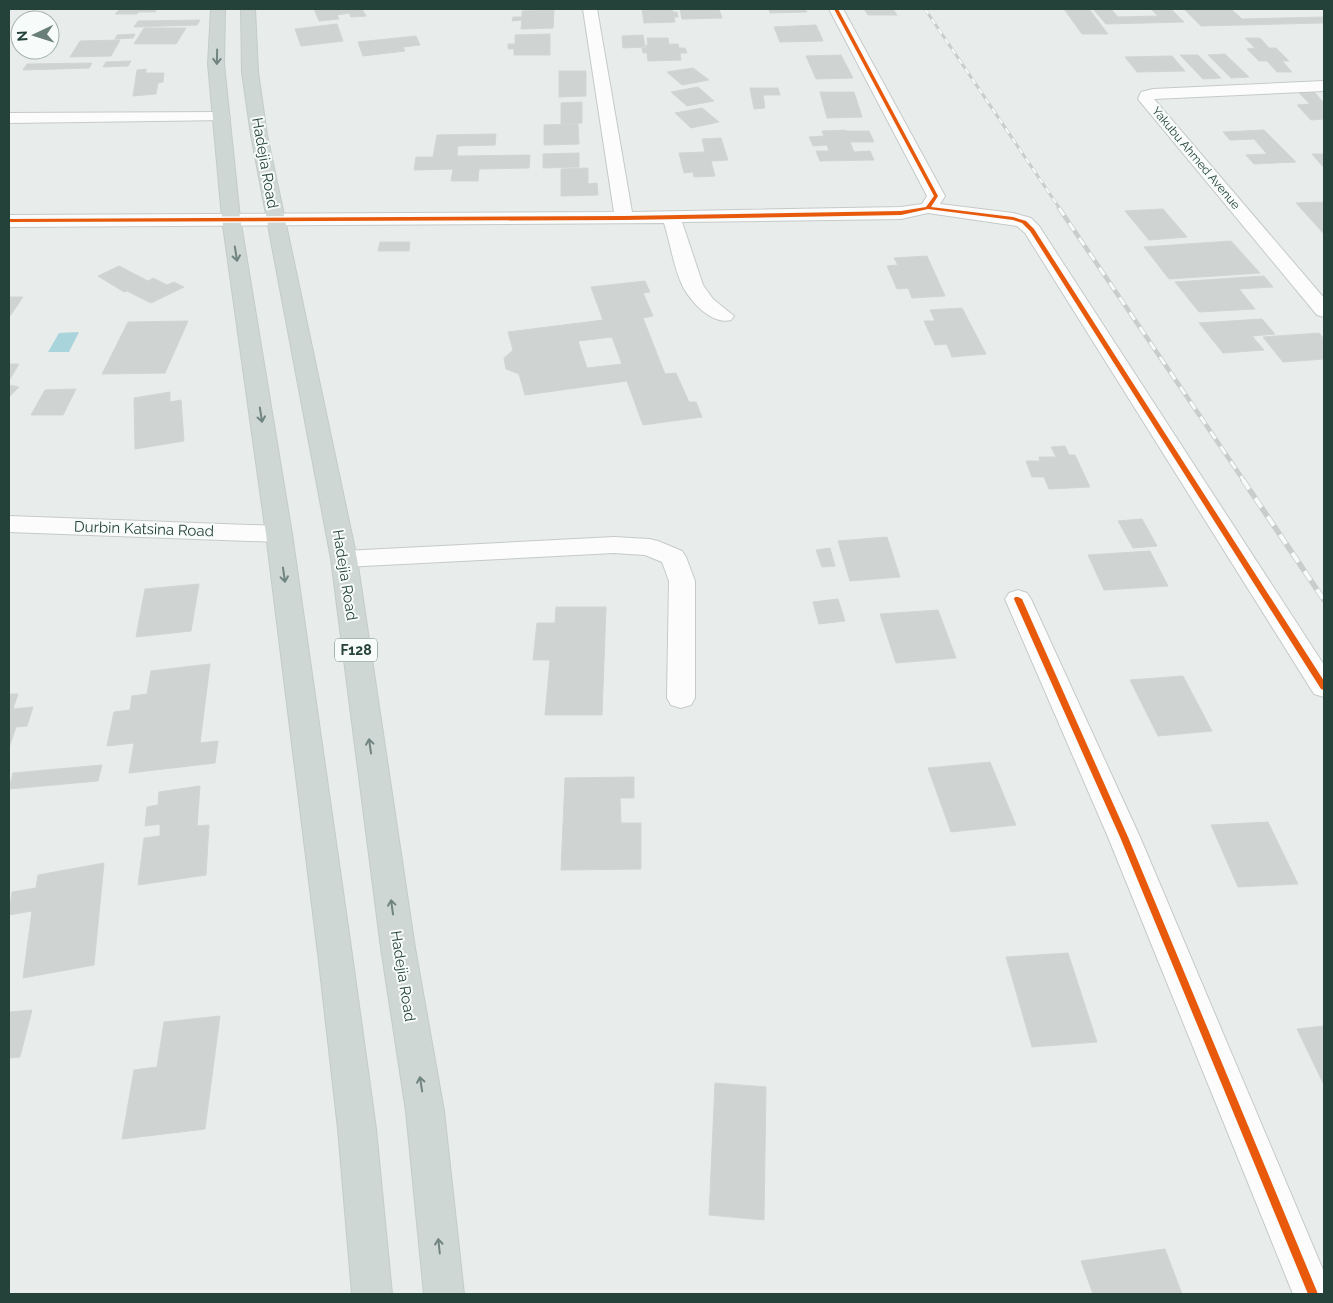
<svg xmlns="http://www.w3.org/2000/svg" width="1333" height="1303" viewBox="0 0 1333 1303" font-family="Raleway,sans-serif">
	<style>
		.water { fill: #a9d4db }
		.building { fill: #cfd4d2; stroke: #d1d6d4; fill-rule: evenodd }
		.lines { fill: none; stroke-linecap: round; stroke-linejoin: round }
		.street-casing { stroke: #c5cac8; stroke-width: 2 }
		.primary-casing { stroke: #c3ccc9; stroke-width: 2 }
		.street { fill: #fcfcfc; fill-rule: evenodd }
		.primary { fill: #cfd7d5; fill-rule: evenodd }
		.rail-far2-casing { stroke: #c9cdcc; stroke-width: 3 }
		.rail-far1-casing { stroke: #c9cdcc; stroke-width: 4.5 }
		.rail-casing { stroke: #c9cdcc; stroke-width: 5.5 }
		.rail-far2 { stroke: #f7fbf9; stroke-width: 2; stroke-dasharray: 6; stroke-linecap: butt }
		.rail-far1 { stroke: #f7fbf9; stroke-width: 3; stroke-dasharray: 9; stroke-linecap: butt }
		.rail { stroke: #f7fbf9; stroke-width: 4; stroke-dasharray: 11; stroke-linecap: butt }
		.cycleway-casing { stroke: #f7fbf9; stroke-width: 3 }
		.cycleway { fill: #e8590c; fill-rule: evenodd }
		.oneway { stroke: #718580 }
		.labels { text-anchor: middle; dominant-baseline: central; stroke-width: 4; stroke-linejoin: round; paint-order: stroke }
		.far-street-label { font-size: 12px; fill: #24423a; stroke: #f7fbf9 }
		.shield { fill: #f7fbf9; stroke: #637a73; stroke-width: 1 }
		.shield-label { font-size: 14px; font-weight: bold; fill: #24423a }
		.street-label { font-size: 15px; fill: #24423a; stroke: #f7fbf9 }
	</style>
	<rect width="100%" height="100%" fill="#e8edeb"/>
	<!-- water -->
	<path class="water" d="M79 332 69 352H48L59 333Z"/>
	<!-- building -->
	<path class="building" d="M120 9H157L155 12H139L137 14H115Z
		M314 9H362L366 16 351 17 349 13 337 15 339 19 319 21Z
		M642 9H672L673 12H677L678 17H674L675 22 644 23Z
		M680 9H719L722 18 682 19Z
		M769 9H805L807 12 770 13Z
		M864 9H893L897 15H868Z
		M1064 9H1089L1108 34H1082Z
		M1093 9H1111L1118 17 1158 16 1151 9H1171L1184 22 1106 24Z
		M1184 9H1231L1242 19 1324 17V23L1201 26Z
		M554 10 553 28 521 29 522 20 512 21 513 17H522V11Z
		M200 20 197 25 134 27 138 21Z
		M337 24 343 41 301 46 295 29Z
		M816 25 823 41 780 42 774 27Z
		M144 28H186L176 44H134Z
		M135 34 133 38 115 39 117 35Z
		M550 34V55H514V49H508V44H515V35Z
		M643 35 645 47 623 48 622 36Z
		M416 36 420 45 403 47 405 51 363 56 358 42Z
		M647 38H668L669 44 648 45Z
		M1245 38H1260L1269 48H1276L1289 61H1282L1292 72H1277L1267 61H1259L1247 49 1255 48Z
		M120 40 111 56 70 57 80 41Z
		M678 44 679 48H685L687 53H680L681 60 648 61 647 53H643L642 48H646V45Z
		M1225 54 1249 77 1231 78 1208 55Z
		M841 55 853 78 816 79 806 56Z
		M1180 55H1198L1221 78 1203 79Z
		M1172 56 1185 71 1137 72 1125 57Z
		M131 61 128 66 103 67 106 62Z
		M92 63 89 68 23 70 27 64Z
		M693 68 709 80 682 85 667 72Z
		M146 69V73H164L163 82 158 83 156 94 133 96 137 70Z
		M559 71H586V96L559 97Z
		M698 87 714 101 687 106 671 92Z
		M750 88H778L780 95H763L765 108 754 109Z
		M820 92H854L862 117 827 118Z
		M1314 92 1324 103V119L1311 120 1297 105 1310 104 1299 93Z
		M582 102V123L561 124V103Z
		M702 108 719 122 691 128 675 113Z
		M578 124 579 144 544 145V125Z
		M845 130 846 131H869L874 142H850L854 152 870 151 874 160 820 161 816 151H829L827 145 813 146 809 137 824 136 822 131Z
		M1264 130 1296 162 1254 164 1246 155 1267 154 1254 139 1230 140 1223 132Z
		M496 134 495 145 458 146 457 156 530 155 529 168 479 169 478 181H451L453 169 414 170 416 157H433L437 135Z
		M721 138 728 160 711 161 715 176 694 177 693 172 684 173 679 153 705 152 702 139Z
		M579 153V167L543 168V154Z
		M1312 154H1324V168Z
		M588 168V184L597 183 598 195 561 196V169Z
		M1324 202V234L1296 203Z
		M1163 209 1187 237 1149 240 1125 211Z
		M1231 241 1260 273 1169 279 1144 247Z
		M380 242H410L409 251H378Z
		M927 256 945 296 912 298 908 288 897 289 887 266 898 265 894 258Z
		M119 266 148 281 153 278 167 285 174 282 184 287 151 303 127 291 124 292 98 276Z
		M1264 276 1273 287 1239 289 1255 309 1199 312 1175 282Z
		M645 281 650 292 643 293 653 316 643 318 665 374 676 373 689 402H696L702 417 643 425 627 381 525 395 519 374 506 369 504 358 513 350 508 332 603 320 591 287ZM612 337 622 364 587 368 578 341Z
		M9 297H23L10 316H9Z
		M962 308 986 354 952 357 947 344 935 345 924 321H935L930 310Z
		M1262 319 1275 334 1252 336 1264 350 1223 353 1199 323Z
		M188 321 165 373 102 374 128 322Z
		M1319 333 1324 339V359L1283 362 1263 337Z
		M9 364H19L10 379H9Z
		M9 385 19 387 9 397Z
		M76 389 63 415H31L45 390Z
		M170 392V402L181 400 184 441 135 449 134 398Z
		M1065 446 1069 455H1075L1090 487 1049 489 1044 477H1032L1026 461H1040L1039 457H1056L1051 447Z
		M1142 519 1157 546 1133 548 1118 521Z
		M887 537 900 577 850 581 838 541Z
		M830 548 835 566 822 567 816 550Z
		M1150 551 1168 586 1104 590 1088 555Z
		M199 584 191 631 136 637 145 589Z
		M838 599 845 621 819 624 813 602Z
		M556 607H606L602 715H545L550 660H533L537 623H555Z
		M938 610 956 658 896 663 880 614Z
		M210 664 200 743 218 741 215 763 129 773 134 743 107 746 114 712 130 710 132 696 147 694 151 671Z
		M1183 676 1212 731 1158 736 1130 680Z
		M9 694H18L13 709 33 707 27 726 16 727 9 748Z
		M990 762 1016 825 951 832 928 768Z
		M102 765 98 781 9 789 13 773Z
		M634 777V798H620L621 823H641V869L561 870 565 778Z
		M200 786 197 826 209 825 206 875 138 885 144 838 160 836V824L145 826 147 807 158 805 159 792Z
		M1268 822 1298 884 1238 887 1211 825Z
		M104 863 94 965 23 978 32 911 9 915 12 892 36 888 38 875Z
		M1068 953 1097 1042 1032 1047 1006 957Z
		M32 1010 20 1057 9 1058V1012Z
		M220 1016 205 1129 122 1139 134 1070 157 1067 164 1022Z
		M1324 1026V1085L1297 1029Z
		M715 1083 766 1087 764 1220 709 1215Z
		M1165 1249 1182 1294H1093L1081 1261Z"/>
	<g class="lines">
		<defs>
			<path id="street" d="M583 9H597L632 212 901 207 922 204 927 196 829 9H843L945 196 940 204 1013 213 1031 218 1039 226 1324 665V697L1314 694 1025 233 1017 226 928 213 901 219 682 222 703 285 713 299 734 316 731 320C712 325 692 303 683 287 674 269 670 242 664 223L9 227V215L614 212Z
				M1324 81V91L1154 99 1324 298V317L1317 315 1138 99 1141 92 1153 89Z
				M222 112 228 114 230 117 228 120 9 123V113Z
				M9 516 279 526 288 528 292 534 288 540 279 542 9 532Z
				M614 537 649 539 658 541 682 551 686 557 695 581V698L691 705 681 708 671 705 667 698 669 581 662 562 645 555 614 553 344 567 335 565 331 559 335 553 344 551Z
				M1018 590 1027 593 1031 599 1140 837 1324 1272V1294H1293L1108 837 1005 599 1009 593Z"/>
			<path id="primary" d="M211 9H225L224 64 240 218 292 534 353 962 376 1129 392 1294H352L338 1129 319 962 266 534 222 218 208 64Z
				M241 9H255L258 72 267 135 357 559 415 948 444 1111 464 1294H424L406 1111 381 948 331 559 251 135 242 72Z"/>
		</defs>
		<!-- street casing -->
		<use href="#street" class="street-casing"/>
		<!-- primary casing -->
		<use href="#primary" class="primary-casing"/>
		<!-- street -->
		<use href="#street" class="street"/>
		<!-- primary -->
		<use href="#primary" class="primary"/>
		<defs>
			<path id="rail-far2" d="M925 9 1060 209"/>
			<path id="rail-far1" d="M1059 208 1244 481"/>
			<path id="rail" d="M1243 480 1324 600"/>
		</defs>
		<!-- rail-far2 casing -->
		<use href="#rail-far2" class="rail-far2-casing"/>
		<!-- rail-far1 casing -->
		<use href="#rail-far1" class="rail-far1-casing"/>
		<!-- rail casing -->
		<use href="#rail" class="rail-casing"/>
		<!-- rail-far2 -->
		<use href="#rail-far2" class="rail-far2"/>
		<!-- rail-far1 -->
		<use href="#rail-far1" class="rail-far1"/>
		<!-- rail -->
		<use href="#rail" class="rail"/>
		<defs>
			<path id="cycleway" d="M834 9H838L938 196 931 207 1013 217 1026 221 1034 229 1324 681V690L1321 689 1030 231 1022 223 1013 220 928 209 901 215 624 220 9 222V219L624 216 901 211 926 207 934 196Z
				M1015 597H1018L1022 599 1128 837 1318 1294H1308L1120 837 1014 599Z"/>
		</defs>
		<!-- cycleway casing -->
		<use href="#cycleway" class="cycleway-casing"/>
		<!-- cycleway -->
		<use href="#cycleway" class="cycleway"/>
	</g>
	<!-- one-way arrows -->
	<defs><path id="oneway-shaft" d="M-6 0H5M1.5-3L5.5 0L1.5 3" fill="none" stroke-width="1.6" stroke-linecap="round" stroke-linejoin="round" transform="scale(1.25)"/></defs>
	<g class="oneway">
		<use href="#oneway-shaft" transform="translate(217 57) rotate(91)"/>
		<use href="#oneway-shaft" transform="translate(236 254) rotate(81)"/>
		<use href="#oneway-shaft" transform="translate(261 415) rotate(81)"/>
		<use href="#oneway-shaft" transform="translate(284 575) rotate(82)"/>
		<use href="#oneway-shaft" transform="translate(370 746) rotate(-98)"/>
		<use href="#oneway-shaft" transform="translate(392 907) rotate(-98)"/>
		<use href="#oneway-shaft" transform="translate(421 1084) rotate(-99)"/>
		<use href="#oneway-shaft" transform="translate(439 1246) rotate(-96)"/>
	</g>
	<g class="labels">
		<!-- far-street labels -->
		<g class="far-street-label">
			<text transform="translate(1196 158) rotate(50)">Yakubu Ahmed Avenue</text>
		</g>
		<!-- shield labels -->
		<rect class="shield" x="335" y="638.5" width="42" height="23" rx="4"/>
		<g class="shield-label">
			<text x="356" y="650">F128</text>
		</g>
		<!-- street labels -->
		<g class="street-label">
			<text transform="translate(265 163) rotate(80)">Hadejia Road</text>
			<text transform="translate(144 529) rotate(2)">Durbin Katsina Road</text>
			<text transform="translate(345 575) rotate(81)">Hadejia Road</text>
			<text transform="translate(403 976) rotate(81)">Hadejia Road</text>
		</g>
	</g>
	<!-- border -->
	<rect width="1333" height="1303" fill="none" stroke="#24423a" stroke-width="20"/>
	<!-- north arrow -->
	<g transform="translate(35 35) rotate(266)"><circle r="24" fill="#f7fbf9" stroke="#a3b1ad"/>
	<path d="M0-4L9 19L0 12L-9 19Z" fill="#697e78"/>
	<text y="-8" font-size="14" font-weight="bold" text-anchor="middle" fill="#24423a">N</text>
	</g>
</svg>
